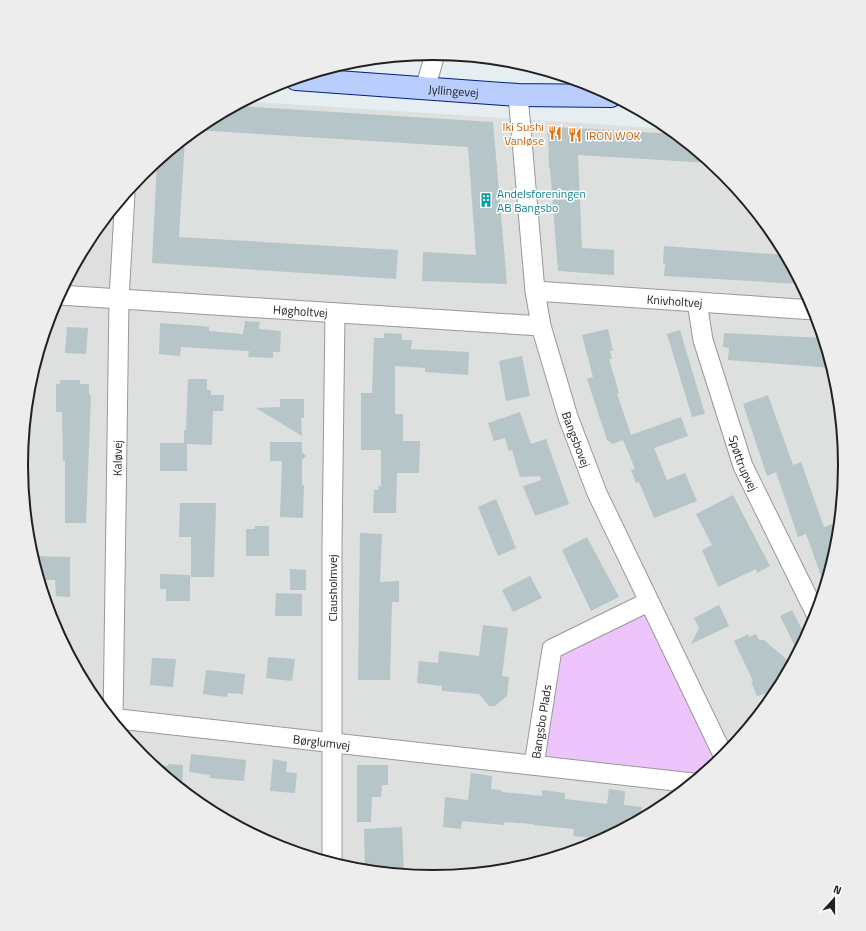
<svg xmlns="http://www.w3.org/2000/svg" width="866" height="931" viewBox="0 0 866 931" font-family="'Titillium Web',sans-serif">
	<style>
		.residential { fill: #dedfdf }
		.park { fill: #edc4fc }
		.building { fill: #b6c5c7 }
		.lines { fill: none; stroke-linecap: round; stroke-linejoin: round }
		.street-casing { stroke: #989898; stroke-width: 21 }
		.secondary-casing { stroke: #001e80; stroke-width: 24 }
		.street { stroke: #fff; stroke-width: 19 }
		.secondary { stroke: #bacefd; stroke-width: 22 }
		.labels { text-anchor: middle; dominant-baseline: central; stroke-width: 3; stroke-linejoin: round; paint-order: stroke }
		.street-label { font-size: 12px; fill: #212121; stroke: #fff }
		.food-label { font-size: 12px; fill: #c56008; stroke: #fff; text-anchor: end }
		.culture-label { font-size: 12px; fill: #0d838f; stroke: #fff; text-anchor: start }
		.rim { fill: none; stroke: #212121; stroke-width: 2 }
	</style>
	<rect width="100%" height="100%" fill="#e7eef2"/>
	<!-- residential -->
	<path class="residential" d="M244 101 670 129 724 174 776 237 814 308 837 385 845 466 837 546 814 623 775 695 724 757 662 808 590 846 513 870 433 877 352 870 275 846 204 808 142 757 90 694 52 623 29 546 21 465 29 385 52 308 91 236 142 174 204 123Z"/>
	<!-- park -->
	<path class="park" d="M646 609 718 762 703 774 544 758 556 652Z"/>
	<!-- building -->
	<path class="building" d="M237 106 493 122 507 284 422 281 423 252 476 255 468 147 195 130 204 123Z
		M555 127 675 134 710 163 578 155 582 248 614 250V275L558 271 550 168H549L548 131Z
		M185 139 179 237 398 250 396 279 152 263 157 161Z
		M664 246 785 255 801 284 664 276 665 264H663Z
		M245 321 260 322 259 329 281 331 280 352H273V358L248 357 249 351 181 347 180 356 159 354 160 323 202 326 209 327V331L243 334Z
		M67 327 88 328 86 354 65 353Z
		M608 329 613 351H610L612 359H609L619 393 617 394 631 435 681 417 688 436 654 448 667 480 685 473 697 501 654 518 639 482 636 483 631 470 635 469 623 440 613 444 607 440 587 379 593 377 582 335Z
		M680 330 705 414 692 417 667 334Z
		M384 333 402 334V340H412L411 349 469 352 468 375 425 372V368L395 366V414H403V441H420L419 473H397L396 513H373L374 490H379L378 486H381V450H361V393H372L374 338H384Z
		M724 333 823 338 832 368 728 360 729 348 723 347Z
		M522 356 530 396 506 401 499 361Z
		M188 379H207V390H211V395H224L223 411H213L212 445 187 444V471H160V443H184V430H186Z
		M60 380H80V384H89V394L91 396 86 523H65V461H63L62 412H56V384H60Z
		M768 395 793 465 801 462 824 527 832 524 838 540 825 587 806 534 798 537 776 472 767 476 743 404Z
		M280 399H304V418H301L302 436 256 408 280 407Z
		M520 412 531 444 546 439 569 504 535 516 523 486 541 480 540 476 520 477 512 450 509 451 505 438 494 441 488 423Z
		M270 442H302V452L306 456 302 460V485H304L303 518 280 517 282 461H270Z
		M733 495 770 566 757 573 756 569 718 587 702 550 712 545 696 514Z
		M496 499 516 548 498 556 478 507Z
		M180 503H216L214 577H191V537H179Z
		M255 526H269V556H246V529H255Z
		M360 533 382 534 380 582 399 581V602H392L390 680H358Z
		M587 537 619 597 591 611 562 550Z
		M32 556 70 557V597L56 596 55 580H39Z
		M290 569 306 570V590H290Z
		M160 574 190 575V601H166V589H160Z
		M530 576 542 598 513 612 502 590Z
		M276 593 302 594V616H275Z
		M719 605 729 626 691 644 699 628 694 618Z
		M792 610 806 637 798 652 780 616Z
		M483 625 508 628 502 676 509 677 507 696 495 706H489L479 694 442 691V686L417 683 419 661 438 663 439 651 479 656Z
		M748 634 749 637 756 634 759 640H764L792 664 771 700 767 693 757 696 751 682 753 681 734 641Z
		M268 657 295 659 292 681 266 678Z
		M152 658 176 659 173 687 150 685Z
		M206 670 245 674 243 694 228 693 227 697 203 694Z
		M191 754 246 760 244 781 210 778V775L189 772Z
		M273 759 287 762 286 772 297 773 295 793 270 791Z
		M168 764 183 765 182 790 151 765 168 766Z
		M357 765H388V785H382L381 797H372L371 822H357Z
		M471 773 492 776 491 789 501 790 502 792 542 796V790L565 793V799L607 804 609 789 625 791 624 805 642 807 640 820 604 839 573 836 574 829 533 825V824L504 822V825L462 821 461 829 443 827 445 797 468 800Z
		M402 827 404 872 365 871 364 829Z"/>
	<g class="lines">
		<defs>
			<g id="street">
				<path d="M425 89 435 54"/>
				<path id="s1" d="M518 95 535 291 541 326 568 417 597 493 724 757"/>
				<path id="s2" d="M535 291 814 310"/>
				<path id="s3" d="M59 295 541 326"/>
				<path id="s4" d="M697 302 703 340 743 466 816 614"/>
				<path id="s5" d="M110 718 693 783"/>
				<path id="s6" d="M113 722 119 299 125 194"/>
				<path id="s7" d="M534 765 552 649 648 602"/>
				<path d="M332 863V545L335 313"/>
			</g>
			<g id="secondary">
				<path id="s8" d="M296 79 518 95 611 96"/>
			</g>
		</defs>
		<!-- street casing -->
		<use href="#street" class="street-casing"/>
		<!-- secondary casing -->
		<use href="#secondary" class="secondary-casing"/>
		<!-- street -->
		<use href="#street" class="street"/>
		<!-- secondary -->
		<use href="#secondary" class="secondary"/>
	</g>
	<!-- icons -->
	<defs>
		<symbol id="restaurant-bare" viewBox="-9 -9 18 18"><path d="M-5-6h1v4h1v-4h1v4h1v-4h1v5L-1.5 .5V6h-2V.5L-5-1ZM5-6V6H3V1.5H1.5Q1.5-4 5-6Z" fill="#e8710a" stroke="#fff" stroke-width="2.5" paint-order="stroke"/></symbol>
		<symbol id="building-bare" viewBox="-9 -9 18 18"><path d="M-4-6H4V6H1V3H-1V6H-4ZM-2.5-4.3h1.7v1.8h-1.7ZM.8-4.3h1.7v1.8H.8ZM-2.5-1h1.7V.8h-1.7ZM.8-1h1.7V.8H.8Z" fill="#0f9aa8" stroke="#fff" stroke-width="2.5" paint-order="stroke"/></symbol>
	</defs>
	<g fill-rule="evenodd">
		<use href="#restaurant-bare" x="545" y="123" width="20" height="20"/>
		<use href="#restaurant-bare" x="565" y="125" width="20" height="20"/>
		<use href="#building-bare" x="476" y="190" width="20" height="20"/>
	</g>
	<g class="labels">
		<!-- street labels -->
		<g class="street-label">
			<text stroke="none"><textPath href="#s8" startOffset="158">Jyllingevej</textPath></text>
			<text stroke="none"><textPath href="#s2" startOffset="140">Knivholtvej</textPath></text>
			<text stroke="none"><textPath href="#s3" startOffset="242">Høgholtvej</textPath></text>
			<text stroke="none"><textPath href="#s1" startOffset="351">Bangsbovej</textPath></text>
			<text stroke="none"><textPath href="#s6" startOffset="264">Kaløvej</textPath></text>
			<text stroke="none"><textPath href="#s4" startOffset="168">Spøttrupvej</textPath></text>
			<text transform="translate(332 588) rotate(-90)">Clausholmvej</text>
			<text stroke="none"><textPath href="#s7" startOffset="44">Bangsbo Plads</textPath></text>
			<text stroke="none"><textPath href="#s5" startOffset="213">Børglumvej</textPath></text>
		</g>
		<!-- food labels -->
		<g class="food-label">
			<text x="544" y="126">Iki Sushi<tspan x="544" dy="14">Vanløse</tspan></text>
			<text x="586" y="135" text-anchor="start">IRON WOK</text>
		</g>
		<!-- culture labels -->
		<g class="culture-label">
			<text x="497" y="193">Andelsforeningen<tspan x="497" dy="14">AB Bangsbo</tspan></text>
		</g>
	</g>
	<!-- crop -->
	<path d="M0 0H866V931H0ZM28 465a405 405 0 1 1 810 0a405 405 0 1 1-810 0Z" fill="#ededed" fill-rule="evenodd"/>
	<path class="rim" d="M28 465a405 405 0 1 1 810 0a405 405 0 1 1-810 0Z"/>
	<!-- north arrow -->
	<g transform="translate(834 899) rotate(21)" stroke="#ffffff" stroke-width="3" paint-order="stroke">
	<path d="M0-3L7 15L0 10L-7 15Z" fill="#212121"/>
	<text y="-6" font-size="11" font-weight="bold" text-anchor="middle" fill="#212121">N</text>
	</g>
</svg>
